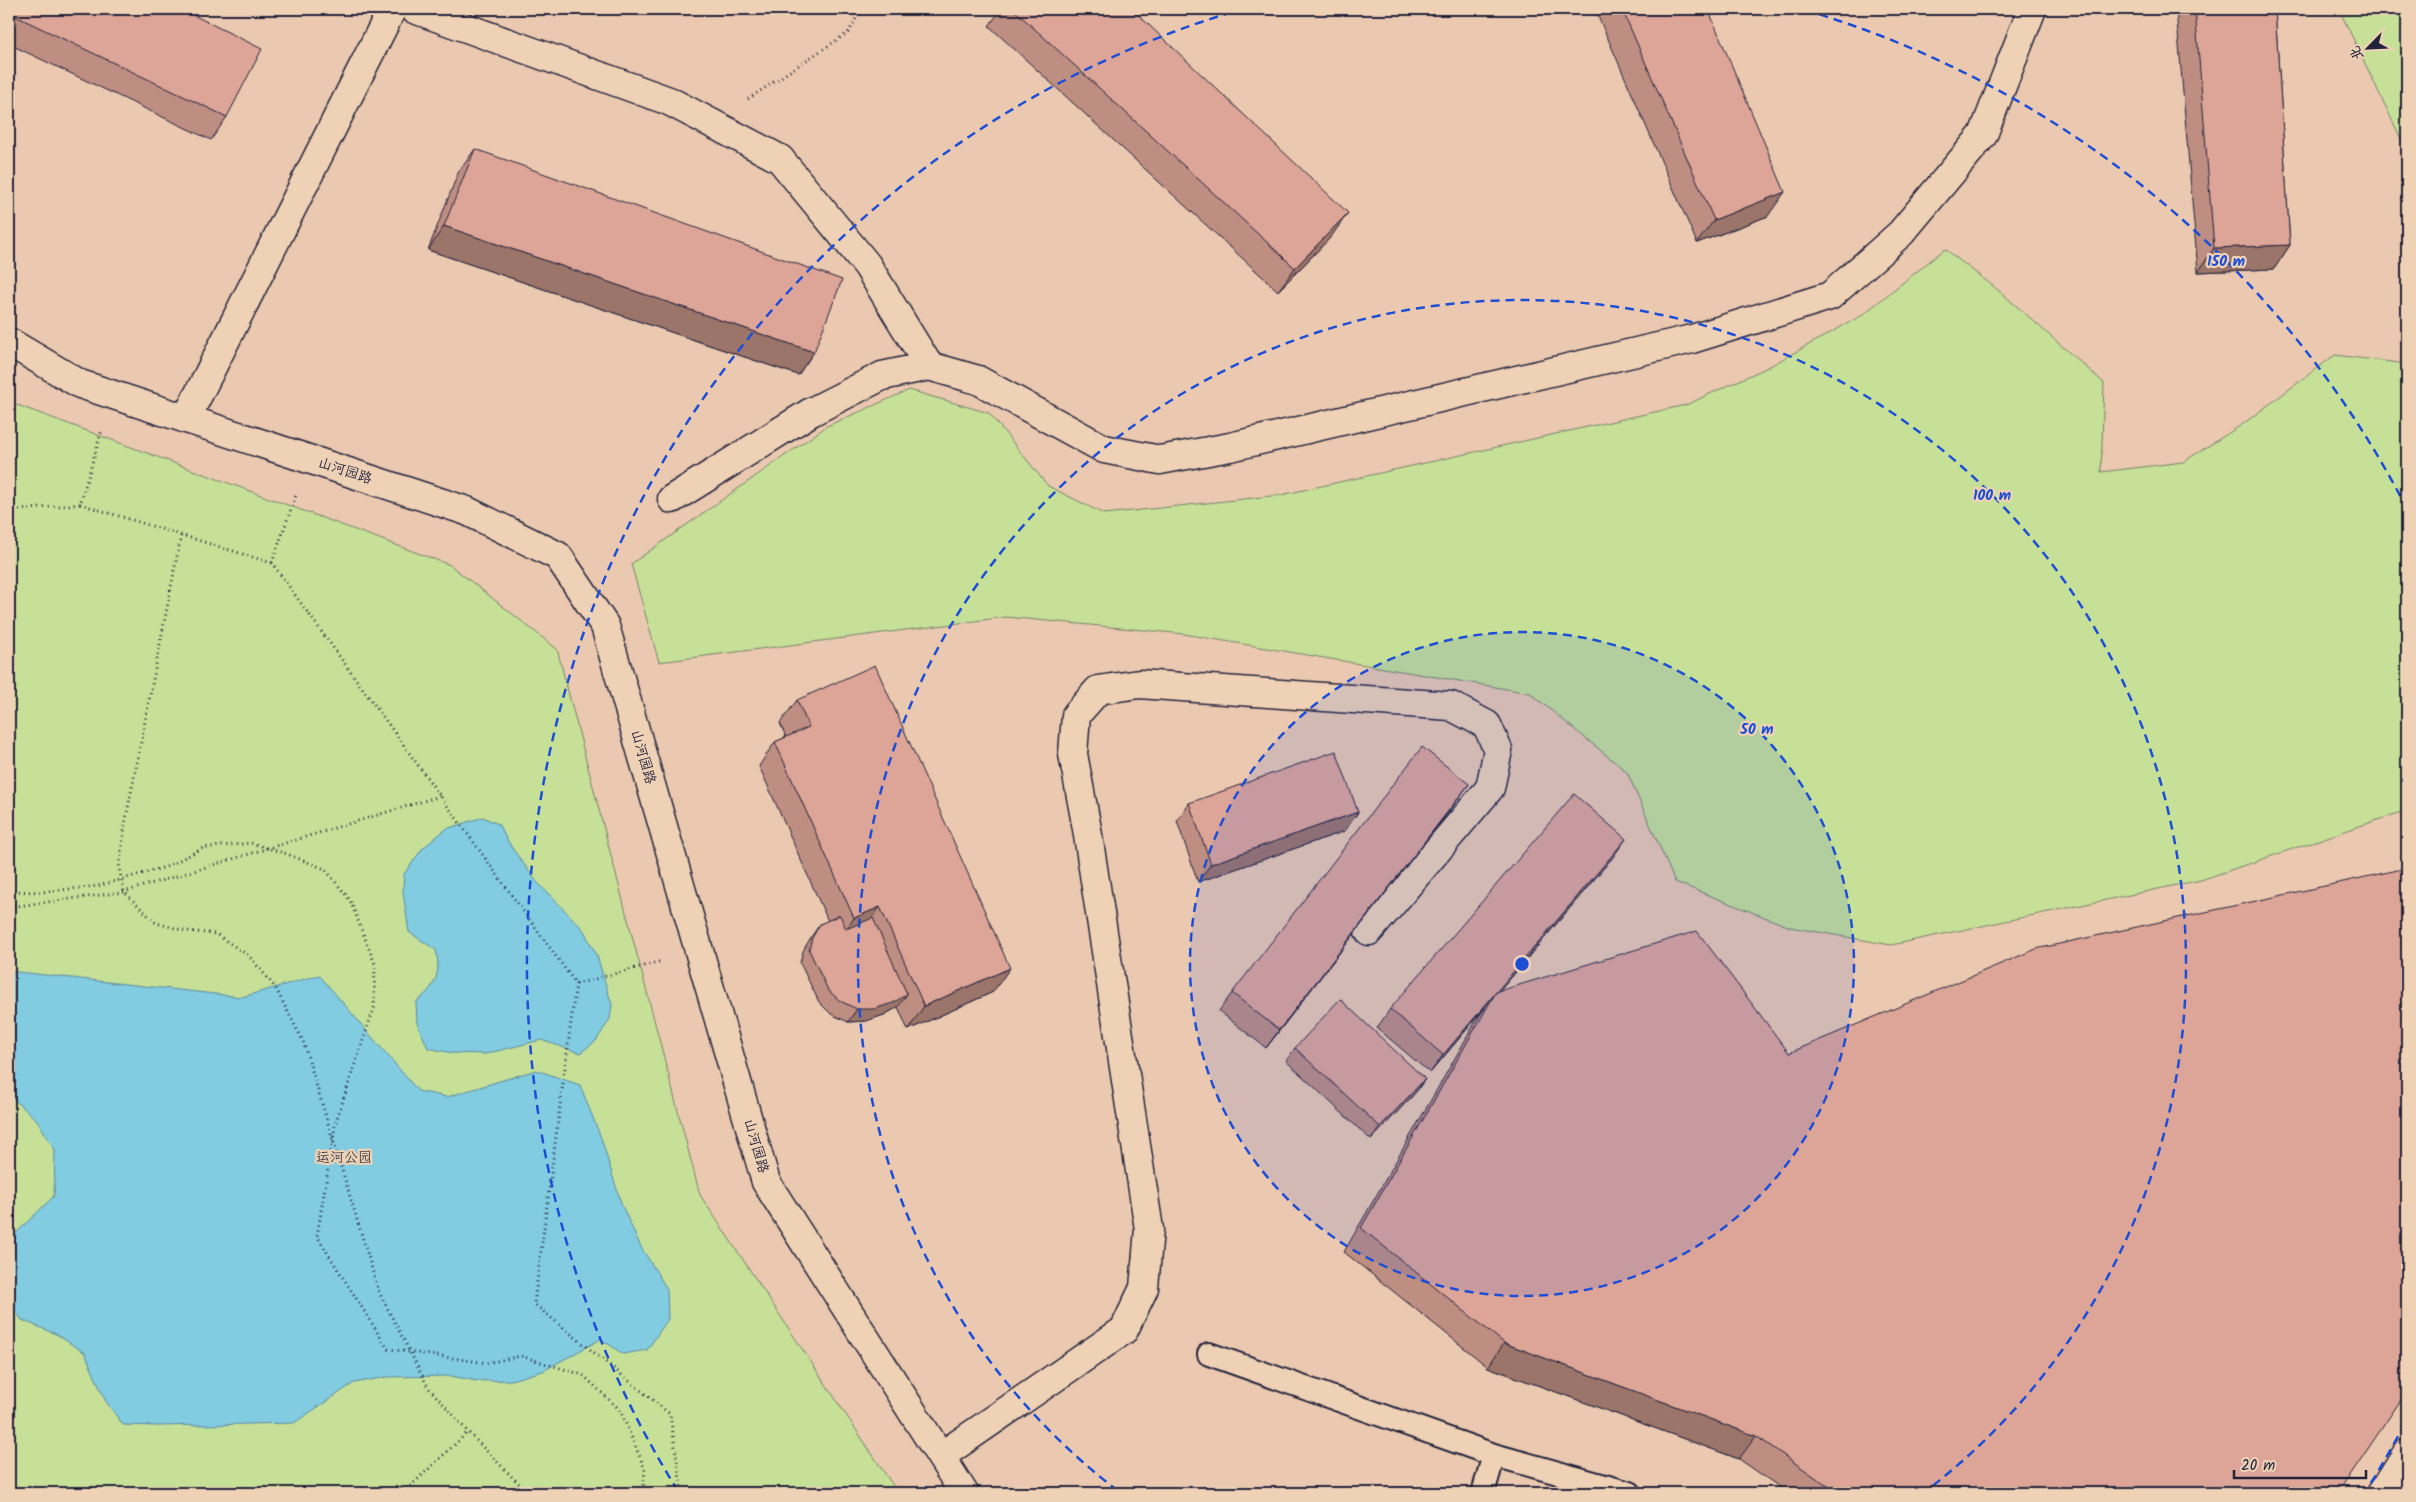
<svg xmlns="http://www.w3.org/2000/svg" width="2416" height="1502" viewBox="0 0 2416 1502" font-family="Kalam,'LXGW WenKai TC',sans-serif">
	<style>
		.green { fill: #c6e097; stroke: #748169 }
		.water { fill: #82cce2; stroke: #5c889f }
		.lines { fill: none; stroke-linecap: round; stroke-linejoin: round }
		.lane-casing { stroke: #22223b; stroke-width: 26 }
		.street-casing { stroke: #22223b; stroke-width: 31 }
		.secondary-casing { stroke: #22223b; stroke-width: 31 }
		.path { stroke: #22223b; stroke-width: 3; stroke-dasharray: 1 4; stroke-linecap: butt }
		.lane { stroke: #efd2b6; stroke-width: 22 }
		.street { stroke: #efd2b6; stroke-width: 28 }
		.secondary { stroke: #efd2b6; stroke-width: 28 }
		.path-bridge { stroke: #22223b; stroke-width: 3; stroke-dasharray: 1 4; stroke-linecap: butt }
		.wall { fill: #be8e82; stroke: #22223b }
		.shaded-wall { fill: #9b746a; stroke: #22223b }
		.building { fill: #dda597; stroke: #22223b }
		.ring { fill: none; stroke: #1d4ed8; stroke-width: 2.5; stroke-dasharray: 9 6 }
		.labels { text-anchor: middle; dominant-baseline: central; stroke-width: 4.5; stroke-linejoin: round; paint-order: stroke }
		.street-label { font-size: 14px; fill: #22223b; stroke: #efd2b6 }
		.park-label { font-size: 14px; fill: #3b3e49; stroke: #efd2b6 }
		.centre { fill: #1d4ed8; stroke: #efd2b6; stroke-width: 2.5 }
		.ring-label { font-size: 15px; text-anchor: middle; font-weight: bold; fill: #1d4ed8; stroke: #efd2b6; stroke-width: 4.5; stroke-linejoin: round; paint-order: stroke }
	</style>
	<rect width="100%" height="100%" fill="#ebc9b0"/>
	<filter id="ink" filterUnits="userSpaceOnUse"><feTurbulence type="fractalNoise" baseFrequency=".02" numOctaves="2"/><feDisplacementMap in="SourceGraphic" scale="10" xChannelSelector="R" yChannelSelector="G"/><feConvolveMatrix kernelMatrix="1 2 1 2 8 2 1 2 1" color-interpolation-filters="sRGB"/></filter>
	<g filter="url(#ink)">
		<!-- green -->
		<path class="green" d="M2339 9H2407V147L2403 143Z
			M1945 249 1998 290 2104 383 2101 472 2183 462 2243 424 2335 355 2407 364V810L2201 880 1891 945 1790 927 1675 882 1627 772 1530 693 1184 634 1006 617 659 662 631 564 827 426 909 390 989 413 1048 486 1104 514 1281 495 1686 405 1770 366 1861 316Z
			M9 402 450 565 557 649 700 1195 898 1493H9Z"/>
		<!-- water -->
		<path class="water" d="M483 817 498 824 512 848 537 882 583 929 597 956 612 1005 610 1019 596 1041 580 1053 541 1040 485 1054 452 1053 428 1048 417 1023 416 1002C436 987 441 974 436 950L409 932 403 892 404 874 423 848 446 829Z
			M9 971 242 997 319 975 418 1091 447 1097 536 1070 580 1085 601 1138 622 1206 641 1247 667 1289 668 1319 647 1350 623 1354 601 1339 543 1371 511 1380 477 1381 451 1376 387 1377 354 1383 294 1423 159 1426 123 1425 105 1400 85 1353 56 1334 22 1320 9 1303V1240L54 1196 55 1150 37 1120 9 1095Z"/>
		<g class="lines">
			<defs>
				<path id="lane" d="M1209 1354 1494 1455 1630 1493
					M1483 1493 1494 1455"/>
				<path id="street" d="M414 9 669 101 780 159 867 265 929 366
					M186 419 392 9
					M672 499 811 412 882 376 929 366 978 380 1104 449 1160 460 1230 447 1692 339 1830 296 1901 233 1983 135 2032 9
					M941 1456 1124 1330 1144 1288 1149 1229 1087 829 1073 754 1076 715 1098 690 1139 684 1451 706 1487 725 1498 750 1490 788 1369 931
					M2382 1493 2407 1453"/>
				<path id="secondary" d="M9 342 80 384 467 511 558 556 605 626 766 1182 964 1493"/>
			</defs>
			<!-- lane casing -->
			<use href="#lane" class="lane-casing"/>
			<!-- street casing -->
			<use href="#street" class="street-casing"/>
			<!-- secondary casing -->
			<use href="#secondary" class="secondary-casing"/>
			<!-- path -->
			<path class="path" d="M748 99 849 32 861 9
				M80 504 272 563 576 984 534 1304 670 1414 682 1493
				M9 511 80 504 102 430
				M181 536 125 824 119 867 124 892 156 923 186 931 216 934 249 956 275 987 303 1041 379 1292 428 1387 468 1432 528 1493
				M272 563 296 495
				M9 907 124 892 440 796
				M576 984 662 961
				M403 1493 468 1432"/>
			<!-- lane -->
			<use href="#lane" class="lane"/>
			<!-- street -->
			<use href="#street" class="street"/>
			<!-- secondary -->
			<use href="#secondary" class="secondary"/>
			<!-- path-bridge -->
			<path class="path-bridge" d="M9 891 41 892 98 886 166 867 203 848 251 843 287 854 325 869 350 900 375 964 374 1008 336 1121 317 1236 388 1349 487 1363 521 1356 583 1375 620 1410 645 1469 643 1493"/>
		</g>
		<!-- wall -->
		<path class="wall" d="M9 9 227 117 211 140 9 44Z
			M1001 9H1132L1331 237 1278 291 989 26Z
			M1595 9H1708L1768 216 1697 243Z
			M2176 9H2275L2290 245 2274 269 2198 272Z
			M475 149 814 352 798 375 428 250 458 173Z
			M797 700 993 992 908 1030 898 1007 884 1015 866 1021 848 1022 831 1014 819 1002 800 963 803 951 811 937 820 924 828 921 759 766 775 742 786 737 780 723Z
			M1456 802 1266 1048 1219 1011 1232 993Z
			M1189 803 1358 812 1345 831 1198 882 1177 821Z
			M1613 857 1499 992 1789 1053 2338 1493H1788L1739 1459 1488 1367 1344 1252 1479 1016 1485 1008 1430 1073 1377 1028 1390 1009Z
			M1295 1048 1425 1079 1416 1092 1371 1140 1286 1061Z"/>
		<!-- shaded-wall -->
		<path class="shaded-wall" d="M1785 192 1768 216 1697 243 1714 220Z
			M1348 213 1331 237 1278 291 1295 268Z
			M444 226 814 352 798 375 428 250Z
			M2290 245 2274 269 2198 272 2214 248Z
			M1469 784 1456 802 1266 1048 1279 1030Z
			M1358 812 1345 831 1198 882 1211 864Z
			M1626 839 1613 857 1491 1001 1496 992 1485 1007 1430 1073 1443 1055Z
			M880 907 864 930 837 942 854 918Z
			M1010 968 993 992 908 1030 924 1006Z
			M907 994 898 1007 884 1015 866 1021 848 1022 857 1009Z
			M1425 1079 1416 1092 1371 1140 1380 1127Z
			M1504 1343 1756 1436 1739 1459 1488 1367Z"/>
		<!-- building -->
		<path class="building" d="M9 9H181L262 49 227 117 9 13Z
			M1013 9H1132L1348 213 1295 268Z
			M1622 9H1708L1785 192 1714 220Z
			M2195 9H2275L2290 245 2214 248Z
			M475 149 842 280 814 352 444 226Z
			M875 665 1010 968 924 1006 880 907 854 918 775 742 809 727 797 700Z
			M1422 747 1469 784 1279 1030 1232 993Z
			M1336 751 1358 812 1211 864 1189 803Z
			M1574 794 1626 839 1443 1055 1390 1009Z
			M2407 868V1391L2338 1493H1838L1756 1436 1504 1343 1361 1228 1496 992 1697 931 1789 1053 2036 949Z
			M840 915 846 929 873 918 907 994 893 1003 874 1009H857L840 1001 828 990 809 950 812 938 820 924Z
			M1340 999 1425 1079 1380 1127 1295 1048Z"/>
	</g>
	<!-- distance rings -->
	<circle cx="1522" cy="964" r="332" fill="#1d4ed8" fill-opacity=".12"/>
	<g class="ring">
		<circle cx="1522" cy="964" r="332"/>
		<path d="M1118 1491A664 664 0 1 1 1926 1491"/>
		<path d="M2405 1423A995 995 0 0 1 2366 1491M678 1491A995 995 0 0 1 1239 10M1805 10A995 995 0 0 1 2405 505"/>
	</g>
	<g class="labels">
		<!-- street labels -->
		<g class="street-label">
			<text transform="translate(345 471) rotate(18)">山河园路</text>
			<text transform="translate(643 757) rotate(74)">山河园路</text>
			<text transform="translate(756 1146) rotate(74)">山河园路</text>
		</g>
		<!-- park labels -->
		<g class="park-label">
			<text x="344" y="1158">运河公园</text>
		</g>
	</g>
	<circle cx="1522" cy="964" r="8" class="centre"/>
	<g class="ring-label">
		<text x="2226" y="266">150 m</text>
		<text x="1992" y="500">100 m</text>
		<text x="1757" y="734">50 m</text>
	</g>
	<!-- margin -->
	<rect width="2416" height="1502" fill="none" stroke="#efd2b6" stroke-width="30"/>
	<rect x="15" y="15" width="2386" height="1472" fill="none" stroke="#22223b" stroke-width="2" filter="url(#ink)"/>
	<!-- north arrow -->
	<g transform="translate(2368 48) rotate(246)" stroke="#efd2b6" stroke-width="4" paint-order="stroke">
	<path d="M0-4L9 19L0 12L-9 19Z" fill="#22223b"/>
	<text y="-8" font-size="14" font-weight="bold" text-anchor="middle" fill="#22223b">北</text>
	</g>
	<!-- scale -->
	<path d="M2234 1470v8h132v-8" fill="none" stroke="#22223b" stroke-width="2.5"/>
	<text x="2241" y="1470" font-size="15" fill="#22223b" stroke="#efd2b6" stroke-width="4" paint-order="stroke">20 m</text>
</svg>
